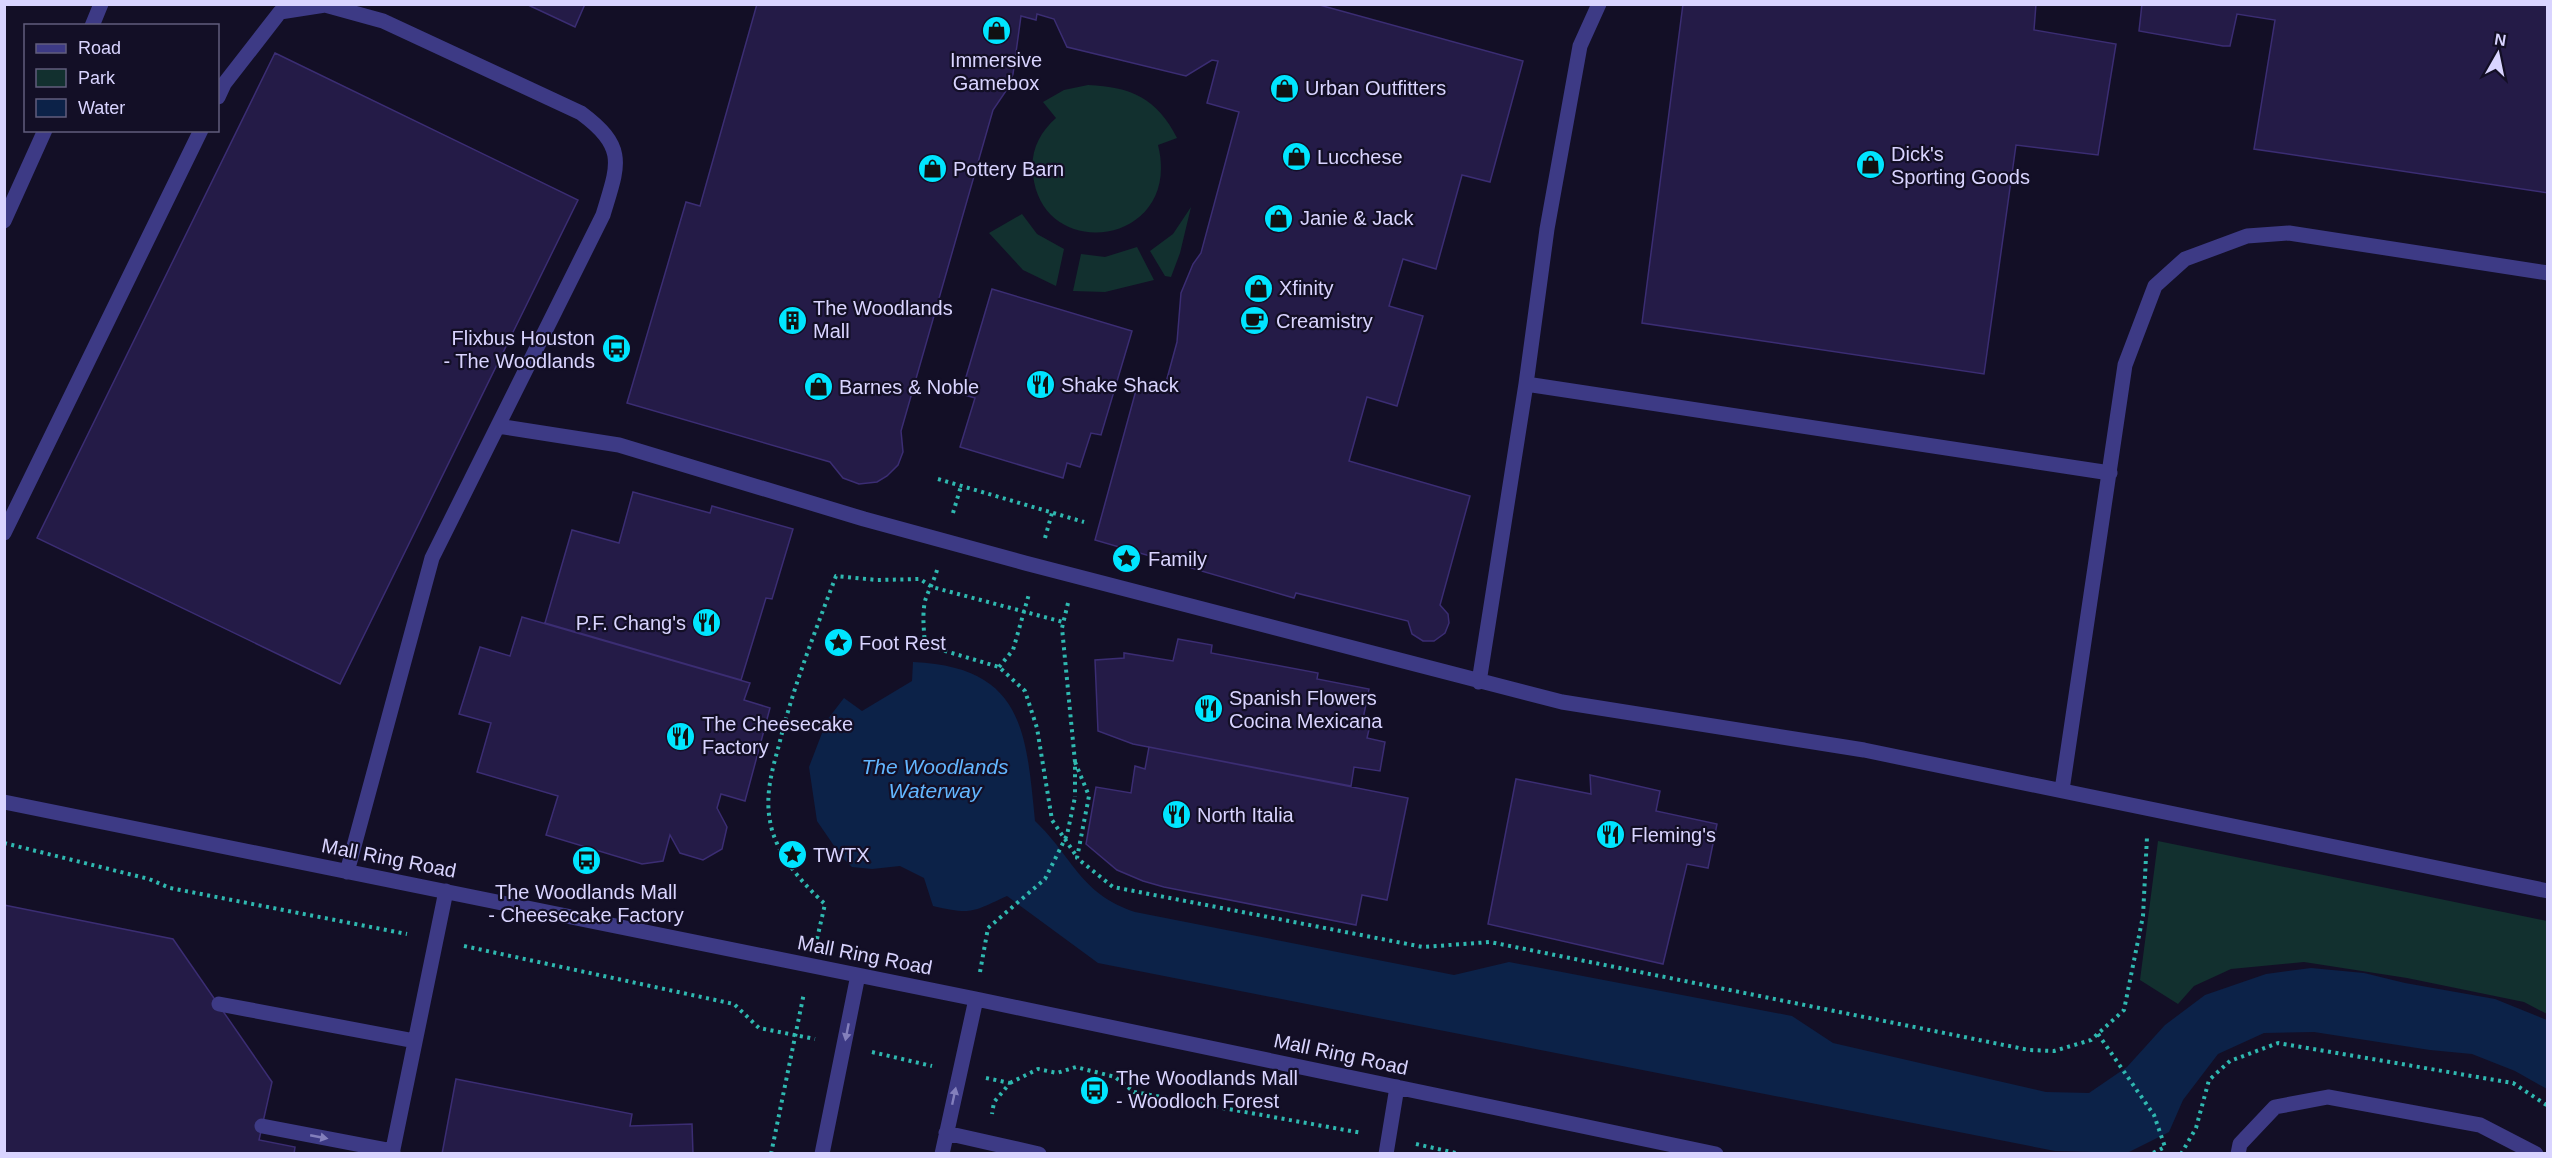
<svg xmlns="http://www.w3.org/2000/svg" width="2552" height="1158" viewBox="0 0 2552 1158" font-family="Helvetica,sans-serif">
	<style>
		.green { fill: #12302f }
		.water { fill: #0c2248 }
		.building { fill: #241b47; stroke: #3b2d73; stroke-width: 1.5 }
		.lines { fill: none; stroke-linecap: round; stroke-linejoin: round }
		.path { stroke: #2fb8b0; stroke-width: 4; stroke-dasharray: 3 4.5; stroke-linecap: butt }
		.minor { stroke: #3d3a85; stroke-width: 15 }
		.path-bridge { stroke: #2fb8b0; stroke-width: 4; stroke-dasharray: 3 4.5; stroke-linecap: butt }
		.oneway { fill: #837fbc }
		.labels { text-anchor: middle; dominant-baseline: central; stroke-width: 4.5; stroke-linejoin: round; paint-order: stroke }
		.poi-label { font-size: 20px; fill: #d9d4ff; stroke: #130f26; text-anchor: start }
		.street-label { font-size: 20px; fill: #d9d4ff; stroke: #130f26 }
		.water-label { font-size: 21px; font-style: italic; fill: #62b6ff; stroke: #130f26 }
	</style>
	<rect width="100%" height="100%" fill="#130f26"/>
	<!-- green -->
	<path class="green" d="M1088 85C1131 87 1157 98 1177 138L1158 145C1183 245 1043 265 1033 175 1030 152 1039 133 1056 118L1043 102 1064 90Z
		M1191 207 1180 253 1171 277 1165 276 1150 251 1173 234Z
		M1022 214 1037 234 1064 249 1056 286 1023 270 989 233Z
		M1137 247 1154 280 1105 292 1073 291 1081 254 1105 257Z
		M2158 841 2547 921V1014L2524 1002 2407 978 2304 962 2231 969 2194 986 2178 1004 2140 980Z"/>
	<!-- water -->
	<path class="water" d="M913 662C1023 667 1026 730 1035 821 1074 858 1079 893 1135 912L1454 975 1509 962 1792 1016 1833 1043 2046 1092 2089 1093 2127 1067 2165 1025 2205 995 2266 974 2311 968 2364 973 2405 983 2495 999 2547 1020V1089L2515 1071 2472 1054 2430 1050 2314 1032 2264 1033 2218 1054 2183 1100 2169 1132 2127 1153 2055 1151 1098 963 1007 896C972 912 972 915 933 906L924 878 900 866 872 869 852 867 841 856 817 821 809 767 827 720 844 698 862 711 912 681Z"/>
	<!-- building -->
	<path class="building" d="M526 4H585L575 27Z
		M757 4H1316L1523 61 1490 182 1462 175 1436 269 1403 259 1389 306 1423 316 1397 406 1367 397 1349 461 1470 496 1440 605 1448 614 1449 623 1445 633 1434 641H1423L1412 634 1408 621 1296 593 1294 598 1095 540 1138 383 1157 389 1158 384 1165 386 1177 342 1181 293 1193 264 1201 253 1239 112 1207 103 1218 61 1212 60 1186 76 1067 47 1054 19 1037 14 1036 20 1021 16 1013 74 1008 88 993 110 901 431 903 452 898 465 887 476 877 482 859 484 843 478 830 462 627 403 686 202 700 206Z
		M1683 4H2036L2034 30 2116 44 2098 155 2016 145 1984 374 1642 323Z
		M2142 4H2548V193L2254 149 2275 20 2237 14 2230 46H2223L2139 31Z
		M275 53 578 200 340 684 37 538Z
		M992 289 1132 331 1101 435 1091 433 1080 467 1067 463 1063 478 960 447 975 398 961 394Z
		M633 492 710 513 712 506 793 529 772 599 766 598 741 680 545 623 572 530 619 543Z
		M522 617 750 683 744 700 770 708 745 801 721 794 717 808 727 827 722 849 703 860 680 853 670 835 663 861 642 864 546 835 558 796 477 772 491 723 459 714 480 647 510 656Z
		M1178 639 1212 645 1211 653 1318 673 1317 679 1369 689 1363 719 1371 721 1367 738 1385 742 1380 771 1354 767 1351 786 1133 744 1098 731 1095 660 1124 658V653L1173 661Z
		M1149 747 1408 798 1387 900 1362 895 1356 925 1164 887 1143 881 1117 870 1086 844 1096 787 1131 793 1135 766 1145 769Z
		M1590 775 1660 791 1656 811 1717 824 1708 868 1687 864 1663 964 1488 924 1516 779 1591 794Z
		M4 905 173 939 272 1082 259 1140 295 1147 294 1154H4Z
		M456 1079 632 1114 630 1126 692 1124 693 1154H442Z"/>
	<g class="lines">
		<!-- path -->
		<path class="path" d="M938 479 1084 522
			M953 513 961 486
			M1045 538 1052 513
			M937 570C934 581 928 591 925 601 922 616 924 630 925 645L999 667 1025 691 1037 728 1052 820 1077 857
			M1068 603 1062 628 1075 762V797
			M999 667 1013 650 1029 594
			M1075 762 1089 796 1077 858 1113 887 1423 947 1490 942 2029 1050 2054 1051 2091 1040 2124 1010 2143 916 2147 837
			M4 843 149 879 170 888 407 934
			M817 939 825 904C802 883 775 853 770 821 765 795 772 770 779 745 793 687 815 632 836 576L877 580 920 579 932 587 1063 622
			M464 946 734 1004 759 1028 815 1039
			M980 972 988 928
			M2098 1034 2154 1115 2165 1147 2151 1154
			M872 1052 932 1066
			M986 1078 1010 1083 994 1102 992 1114
			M1010 1083 1038 1069 1057 1073 1076 1067 1115 1077 1134 1092 1362 1133
			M1416 1144 1460 1154
			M771 1154 804 993
			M2181 1154 2196 1128 2209 1080 2230 1061 2278 1043 2513 1083 2548 1106"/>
		<!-- minor -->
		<path class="minor" d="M92 26 101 4
			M218 97 224 84 280 12 325 5 383 21 581 113C628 148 618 165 603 215L432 558 347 872
			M4 221 45 130
			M1526 384 2110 473
			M498 426 619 445 864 519 1025 563 1562 702 1864 750 2548 891
			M4 533 201 130
			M1479 682 1526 384 1547 229 1580 46 1599 4
			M2062 790 2125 365 2155 286 2185 259 2247 236 2289 233 2548 273
			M4 802 976 999 1716 1154
			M219 1004 415 1041
			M262 1126 393 1151
			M946 1133 1039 1154
			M392 1154 446 891
			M822 1154 858 975
			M942 1154 976 999
			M1386 1154 1397 1087
			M2238 1154 2240 1144 2275 1107 2328 1097 2480 1125 2536 1154"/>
		<!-- path-bridge -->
		<path class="path-bridge" d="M988 928 1045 879 1067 835 1075 797"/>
	</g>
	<!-- one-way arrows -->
	<defs><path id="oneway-solid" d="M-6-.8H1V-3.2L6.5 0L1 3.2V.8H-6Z" transform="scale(1.5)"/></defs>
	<g class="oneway">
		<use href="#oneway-solid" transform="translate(847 1032) rotate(101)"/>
		<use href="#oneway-solid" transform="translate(954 1096) rotate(-78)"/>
		<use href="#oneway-solid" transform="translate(319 1137) rotate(11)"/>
	</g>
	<!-- icons -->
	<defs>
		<symbol id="shop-disc" viewBox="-11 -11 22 22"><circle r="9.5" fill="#00e5ff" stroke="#130f26"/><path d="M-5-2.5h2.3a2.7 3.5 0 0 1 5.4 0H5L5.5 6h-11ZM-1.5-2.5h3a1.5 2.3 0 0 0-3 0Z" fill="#111"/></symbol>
		<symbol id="building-disc" viewBox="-11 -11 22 22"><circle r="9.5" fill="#00e5ff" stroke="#130f26"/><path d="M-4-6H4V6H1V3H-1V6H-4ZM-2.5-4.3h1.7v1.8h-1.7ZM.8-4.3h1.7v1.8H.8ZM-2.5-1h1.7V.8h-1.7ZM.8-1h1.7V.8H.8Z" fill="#111"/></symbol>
		<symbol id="cafe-disc" viewBox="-11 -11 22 22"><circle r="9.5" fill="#00e5ff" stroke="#130f26"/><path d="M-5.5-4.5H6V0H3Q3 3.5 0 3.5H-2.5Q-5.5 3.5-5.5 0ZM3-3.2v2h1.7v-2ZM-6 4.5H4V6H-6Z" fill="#111"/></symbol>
		<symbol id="bus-disc" viewBox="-11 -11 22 22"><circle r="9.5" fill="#00e5ff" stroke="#130f26"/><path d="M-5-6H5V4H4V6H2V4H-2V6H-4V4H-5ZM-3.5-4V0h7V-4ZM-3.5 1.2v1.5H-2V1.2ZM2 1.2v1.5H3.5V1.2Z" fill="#111"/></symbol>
		<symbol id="restaurant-disc" viewBox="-11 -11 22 22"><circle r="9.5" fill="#00e5ff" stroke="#130f26"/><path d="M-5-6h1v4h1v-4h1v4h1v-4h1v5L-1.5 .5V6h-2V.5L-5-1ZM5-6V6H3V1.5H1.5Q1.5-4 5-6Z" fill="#111"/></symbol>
		<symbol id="sight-disc" viewBox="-11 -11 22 22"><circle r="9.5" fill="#00e5ff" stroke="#130f26"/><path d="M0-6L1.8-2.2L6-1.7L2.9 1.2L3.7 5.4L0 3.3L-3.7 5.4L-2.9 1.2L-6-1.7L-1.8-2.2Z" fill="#111"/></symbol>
	</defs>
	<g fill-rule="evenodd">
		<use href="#shop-disc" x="980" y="14" width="33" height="33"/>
		<use href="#shop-disc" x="1268" y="72" width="33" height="33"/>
		<use href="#shop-disc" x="1280" y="140" width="33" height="33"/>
		<use href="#shop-disc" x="1854" y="148" width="33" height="33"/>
		<use href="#shop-disc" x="916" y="152" width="33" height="33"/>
		<use href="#shop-disc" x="1262" y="202" width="33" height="33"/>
		<use href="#shop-disc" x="1242" y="272" width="33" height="33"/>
		<use href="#building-disc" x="776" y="304" width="33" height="33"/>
		<use href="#cafe-disc" x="1238" y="304" width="33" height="33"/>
		<use href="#bus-disc" x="600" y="332" width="33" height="33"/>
		<use href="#restaurant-disc" x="1024" y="368" width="33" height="33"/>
		<use href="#shop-disc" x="802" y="370" width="33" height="33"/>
		<use href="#sight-disc" x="1110" y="542" width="33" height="33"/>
		<use href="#restaurant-disc" x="690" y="606" width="33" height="33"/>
		<use href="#sight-disc" x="822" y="626" width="33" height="33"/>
		<use href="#restaurant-disc" x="1192" y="692" width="33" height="33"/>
		<use href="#restaurant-disc" x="664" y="720" width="33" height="33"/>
		<use href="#restaurant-disc" x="1160" y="798" width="33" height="33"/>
		<use href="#restaurant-disc" x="1594" y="818" width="33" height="33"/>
		<use href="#sight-disc" x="776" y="838" width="33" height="33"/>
		<use href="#bus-disc" x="570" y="844" width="33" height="33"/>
		<use href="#bus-disc" x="1078" y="1074" width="33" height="33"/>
	</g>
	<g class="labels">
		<!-- poi labels -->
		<g class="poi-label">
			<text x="996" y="60" text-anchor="middle">Immersive<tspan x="996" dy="23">Gamebox</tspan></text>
			<text x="1305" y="88">Urban Outfitters</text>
			<text x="1891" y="154">Dick's<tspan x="1891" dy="23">Sporting Goods</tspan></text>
			<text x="1317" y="157">Lucchese</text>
			<text x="953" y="169">Pottery Barn</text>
			<text x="1300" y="218">Janie &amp; Jack</text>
			<text x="1279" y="288">Xfinity</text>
			<text x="813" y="308">The Woodlands<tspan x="813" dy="23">Mall</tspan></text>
			<text x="1276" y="321">Creamistry</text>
			<text x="595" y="338" text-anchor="end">Flixbus Houston<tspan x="595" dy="23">- The Woodlands</tspan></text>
			<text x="1061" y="385">Shake Shack</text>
			<text x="839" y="387">Barnes &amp; Noble</text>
			<text x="1148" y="559">Family</text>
			<text x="686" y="623" text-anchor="end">P.F. Chang's</text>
			<text x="859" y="643">Foot Rest</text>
			<text x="1229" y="698">Spanish Flowers<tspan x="1229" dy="23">Cocina Mexicana</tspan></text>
			<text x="702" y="724">The Cheesecake<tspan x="702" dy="23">Factory</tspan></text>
			<text x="1197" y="815">North Italia</text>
			<text x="1631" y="835">Fleming's</text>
			<text x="813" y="855">TWTX</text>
			<text x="586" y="892" text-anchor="middle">The Woodlands Mall<tspan x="586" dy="23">- Cheesecake Factory</tspan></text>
			<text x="1116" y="1078">The Woodlands Mall<tspan x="1116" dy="23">- Woodloch Forest</tspan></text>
		</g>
		<!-- street labels -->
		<g class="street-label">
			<text transform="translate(389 858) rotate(11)">Mall Ring Road</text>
			<text transform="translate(865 955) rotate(11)">Mall Ring Road</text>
			<text transform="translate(1341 1054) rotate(12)">Mall Ring Road</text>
		</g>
		<!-- water labels -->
		<g class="water-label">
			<text x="935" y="766">The Woodlands<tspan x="935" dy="24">Waterway</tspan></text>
		</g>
	</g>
	<!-- border -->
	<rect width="2552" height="1158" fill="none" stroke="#d9d4ff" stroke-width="12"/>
	<!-- legend -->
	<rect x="24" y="24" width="195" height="108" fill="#130f26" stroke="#625e7d" stroke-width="1.5"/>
	<rect x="36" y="44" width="30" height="9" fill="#3d3a85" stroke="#625e7d" stroke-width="1.5"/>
	<text x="78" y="54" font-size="18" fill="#d9d4ff">Road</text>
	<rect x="36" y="69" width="30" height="18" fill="#12302f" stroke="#625e7d" stroke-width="1.5"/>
	<text x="78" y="84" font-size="18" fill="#d9d4ff">Park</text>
	<rect x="36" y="99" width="30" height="18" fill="#0c2248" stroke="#625e7d" stroke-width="1.5"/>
	<text x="78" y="114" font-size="18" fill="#d9d4ff">Water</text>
	<!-- north arrow -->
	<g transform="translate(2498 54) rotate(9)" stroke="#130f26" stroke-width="4.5" paint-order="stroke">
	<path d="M0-4.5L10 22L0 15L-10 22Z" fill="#d9d4ff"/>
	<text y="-9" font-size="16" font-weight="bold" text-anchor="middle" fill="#d9d4ff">N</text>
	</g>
</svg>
